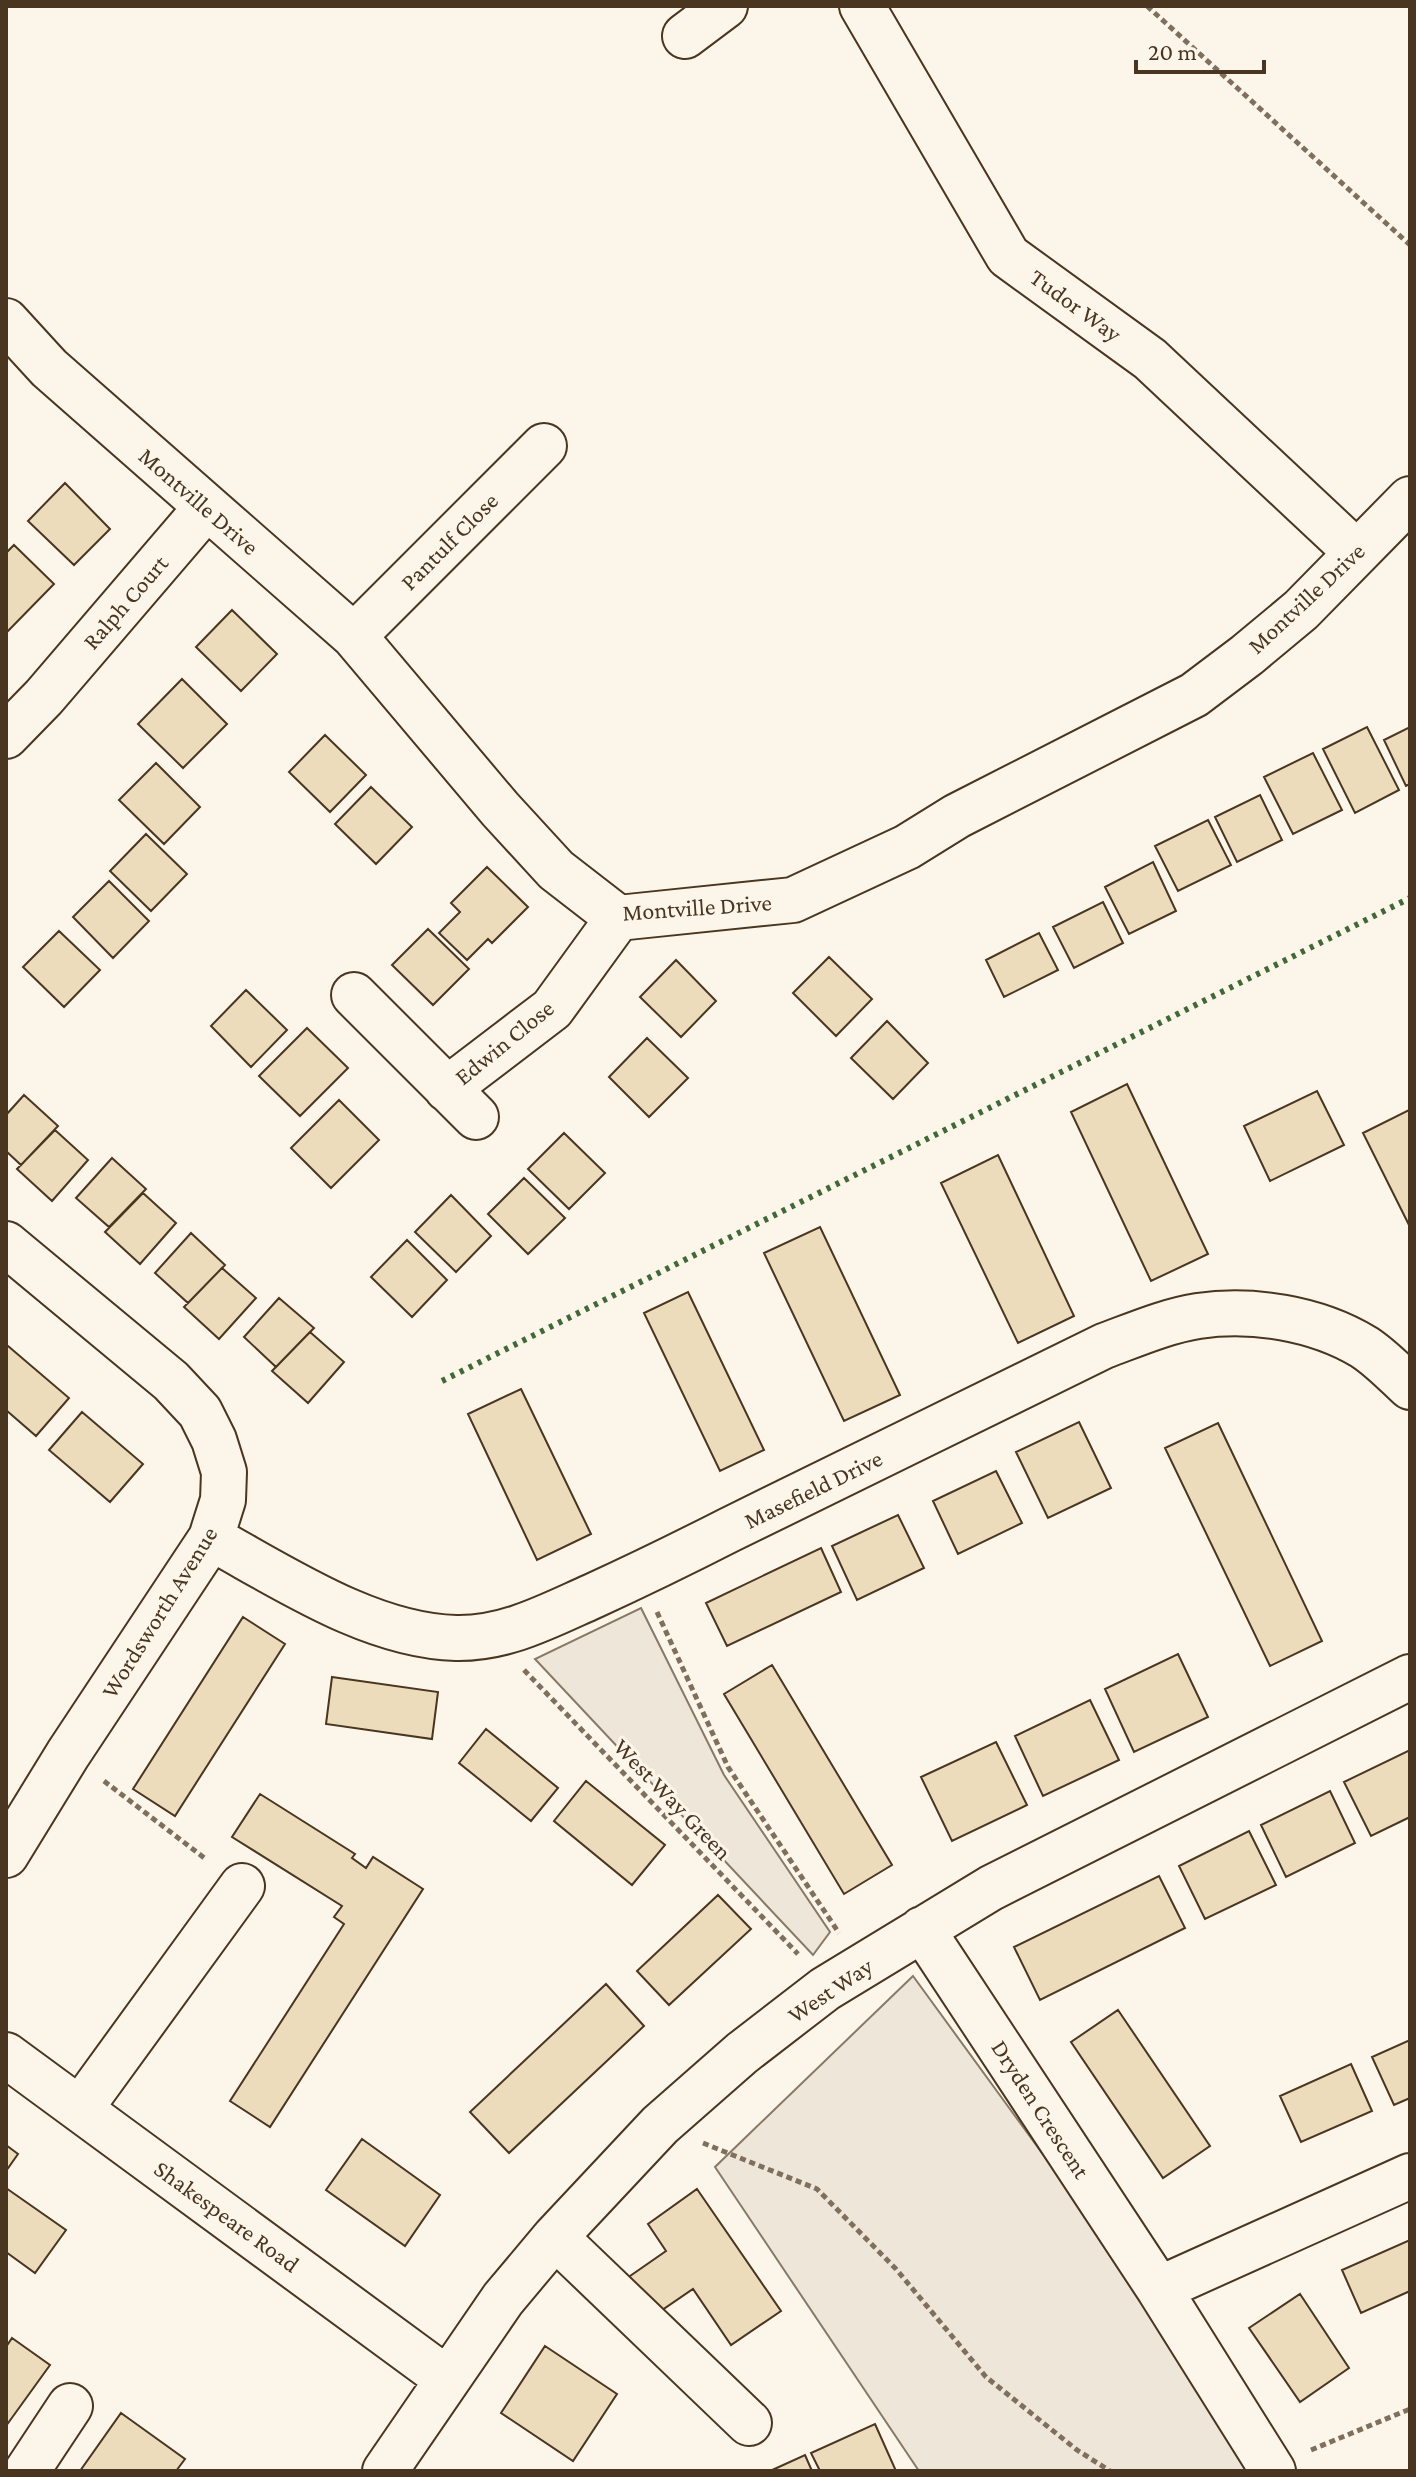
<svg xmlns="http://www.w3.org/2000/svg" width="1416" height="2477" viewBox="0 0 1416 2477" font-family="'Crimson Pro',serif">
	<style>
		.green { fill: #ede6d9; stroke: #887966; stroke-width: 2 }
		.building { fill: #ecdcbc; stroke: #4a3520; stroke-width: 2 }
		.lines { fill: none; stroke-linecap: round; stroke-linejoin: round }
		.minor-casing { stroke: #4a3520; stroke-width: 48 }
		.path { stroke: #7f6f5c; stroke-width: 5; stroke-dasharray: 6 4; stroke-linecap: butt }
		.minor { stroke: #fbf6e9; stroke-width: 44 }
		.hedge { stroke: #436837; stroke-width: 6; stroke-dasharray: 4 6; stroke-linecap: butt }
		.labels { text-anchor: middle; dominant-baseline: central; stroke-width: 6; stroke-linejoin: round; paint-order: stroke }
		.street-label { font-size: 24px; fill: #4a3520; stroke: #fbf6e9 }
	</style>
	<rect width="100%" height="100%" fill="#fbf6e9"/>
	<!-- green -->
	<path class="green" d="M641 1608 724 1775 830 1932 813 1955 535 1659Z
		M913 1976 1270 2466 1257 2471H919L715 2167Z"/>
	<!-- building -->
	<path class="building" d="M65 483 110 529 74 565 28 521Z
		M14 545 54 584 6 633V553Z
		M232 610 277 654 241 691 196 647Z
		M182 679 227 724 183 768 138 724Z
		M1367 727 1399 790 1355 813 1323 749Z
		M1410 727V784L1406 786 1384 740Z
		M325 735 366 775 330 812 289 772Z
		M1313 753 1342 810 1293 834 1264 777Z
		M156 763 200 807 164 844 119 800Z
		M371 787 412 827 376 864 335 824Z
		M1260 795 1282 840 1237 862 1215 817Z
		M1208 820 1231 865 1178 891 1155 846Z
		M146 834 187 874 151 911 110 871Z
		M1153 862 1176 911 1129 934 1105 887Z
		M487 867 528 907 492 943 488 939 467 960 439 933 460 912 451 903Z
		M109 881 149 921 113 958 73 917Z
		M1103 902 1123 943 1074 968 1053 927Z
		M428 929 469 969 433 1005 392 965Z
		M59 931 100 970 64 1007 23 967Z
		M1039 933 1058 970 1004 997 986 960Z
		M829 957 872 999 836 1036 793 993Z
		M676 960 716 1001 681 1037 640 997Z
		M246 990 287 1030 251 1067 211 1026Z
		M887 1021 928 1063 893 1099 851 1058Z
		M307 1028 348 1068 300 1116 259 1076Z
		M647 1038 688 1078 649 1117 609 1077Z
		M1127 1084 1208 1254 1151 1281 1071 1112Z
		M1317 1091 1344 1145 1270 1181 1244 1126Z
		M24 1095 58 1126 21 1165 6 1151V1115Z
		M339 1100 379 1140 331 1188 291 1148Z
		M1409 1110 1410 1112V1227L1363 1133Z
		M55 1130 88 1160 52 1201 17 1169Z
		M564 1133 605 1173 569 1209 528 1169Z
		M998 1155 1074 1316 1018 1343 941 1183Z
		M112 1158 146 1189 109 1227 76 1198Z
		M524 1178 565 1218 528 1254 488 1214Z
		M143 1193 176 1223 140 1264 105 1232Z
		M451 1195 491 1236 456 1272 415 1232Z
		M820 1227 900 1395 844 1421 764 1253Z
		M191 1233 225 1265 188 1303 155 1273Z
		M407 1240 447 1280 412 1317 371 1277Z
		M222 1268 256 1298 219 1339 184 1307Z
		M688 1292 764 1450 720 1471 644 1313Z
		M279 1298 314 1328 276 1367 244 1337Z
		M310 1332 344 1362 308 1403 272 1371Z
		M8 1346 69 1398 36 1436 6 1410V1348Z
		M521 1389 591 1534 537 1560 468 1414Z
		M82 1412 143 1464 110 1502 49 1450Z
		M1079 1422 1111 1488 1048 1518 1016 1452Z
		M1218 1423 1322 1641 1270 1666 1165 1448Z
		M996 1471 1022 1523 958 1554 933 1501Z
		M898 1515 924 1568 857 1600 832 1546Z
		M821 1548 841 1592 727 1646 706 1603Z
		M243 1617 285 1644 175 1816 133 1789Z
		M1178 1654 1208 1717 1134 1752 1105 1689Z
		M772 1665 892 1865 844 1894 724 1694Z
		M332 1677 438 1692 432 1739 326 1724Z
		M1090 1700 1119 1760 1043 1796 1015 1736Z
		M486 1729 558 1788 531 1821 459 1763Z
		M996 1742 1027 1805 952 1841 921 1777Z
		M1410 1750V1817L1371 1836 1344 1782Z
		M586 1781 665 1845 632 1885 554 1821Z
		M1330 1791 1355 1843 1286 1877 1261 1825Z
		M260 1794 355 1854 352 1858 366 1868 373 1857 423 1889 270 2127 230 2101 344 1924 334 1917 342 1906 232 1837Z
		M1249 1831 1276 1885 1205 1919 1179 1866Z
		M1159 1876 1185 1928 1040 2000 1014 1947Z
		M718 1895 751 1929 669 2005 637 1971Z
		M606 1984 644 2026 509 2153 470 2112Z
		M1118 2010 1210 2146 1163 2178 1071 2042Z
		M1410 2040V2098L1394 2105 1372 2057Z
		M1351 2064 1372 2111 1301 2142 1280 2096Z
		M362 2139 440 2195 405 2246 326 2190Z
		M6 2145 18 2154 6 2171Z
		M6 2188 66 2230 35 2273 6 2252Z
		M697 2189 781 2311 731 2345 693 2289 646 2321 620 2283 666 2251 648 2224Z
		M1410 2240V2291L1361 2313 1342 2270Z
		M1300 2294 1349 2368 1300 2402 1249 2328Z
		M12 2338 50 2365 6 2426V2347Z
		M545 2346 617 2394 573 2461 501 2413Z
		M121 2413 185 2459 176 2471H80Z
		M875 2424 896 2471H820L811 2453Z
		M805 2455 812 2471H770Z"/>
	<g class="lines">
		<defs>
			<path id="minor" d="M862 6 1008 256 1150 359 1356 552
				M685 36 725 6
				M6 321 49 368 354 636 500 809 556 870 618 918 793 900 907 847 957 816 1194 695 1247 655 1301 610 1410 499
				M354 636 544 446
				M6 736 44 697 206 508
				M354 995 476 1117
				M447 1089 552 1009 618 918
				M6 1244 171 1381 200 1412 214 1440 224 1472 223 1500 211 1538 68 1754 6 1855
				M211 1538C284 1578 371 1636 456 1638 506 1639 548 1616 593 1596 639 1575 684 1553 729 1530 854 1469 979 1407 1104 1346 1134 1335 1166 1321 1198 1316 1252 1308 1316 1318 1364 1347 1381 1358 1396 1374 1410 1387
				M922 1929 1159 2289 1273 2471
				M6 2055 447 2379
				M80 2109 242 1886
				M555 2237 749 2423
				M1159 2289 1410 2176
				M27 2471 70 2406
				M385 2471 503 2299 555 2237 660 2125 742 2053 825 1989 991 1888 1410 1677"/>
		</defs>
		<!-- minor casing -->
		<use href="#minor" class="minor-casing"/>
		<!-- path -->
		<path class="path" d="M1147 6 1410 245
			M657 1612 728 1767 839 1933
			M524 1670 798 1954
			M104 1781 207 1860
			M703 2143 817 2189 896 2269 986 2377 1077 2450 1110 2471
			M1311 2450 1410 2409"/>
		<!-- minor -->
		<use href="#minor" class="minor"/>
		<!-- hedge -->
		<path class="hedge" d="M442 1381 1410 898"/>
	</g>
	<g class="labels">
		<!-- street labels -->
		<g class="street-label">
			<text transform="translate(1076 305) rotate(36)">Tudor Way</text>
			<text transform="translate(199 501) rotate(41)">Montville Drive</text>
			<text transform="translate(449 541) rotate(-45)">Pantulf Close</text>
			<text transform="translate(1306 598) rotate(-43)">Montville Drive</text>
			<text transform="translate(125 602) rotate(-49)">Ralph Court</text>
			<text transform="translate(697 907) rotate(-4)">Montville Drive</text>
			<text transform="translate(504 1042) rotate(-39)">Edwin Close</text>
			<text transform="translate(813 1489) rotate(-26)">Masefield Drive</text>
			<text transform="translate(159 1612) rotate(-58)">Wordsworth Avenue</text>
			<text transform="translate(673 1799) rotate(46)">West Way Green</text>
			<text transform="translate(830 1990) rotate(-34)">West Way</text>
			<text transform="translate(1041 2109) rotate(57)">Dryden Crescent</text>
			<text transform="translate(227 2216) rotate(36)">Shakespeare Road</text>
		</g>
	</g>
	<!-- border -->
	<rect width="1416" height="2477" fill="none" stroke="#4a3520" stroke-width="16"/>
	<!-- scale -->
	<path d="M1136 60v12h128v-12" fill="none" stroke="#4a3520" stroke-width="4"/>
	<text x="1148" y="60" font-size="24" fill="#4a3520" stroke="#fbf6e9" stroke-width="6" paint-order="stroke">20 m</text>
</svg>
